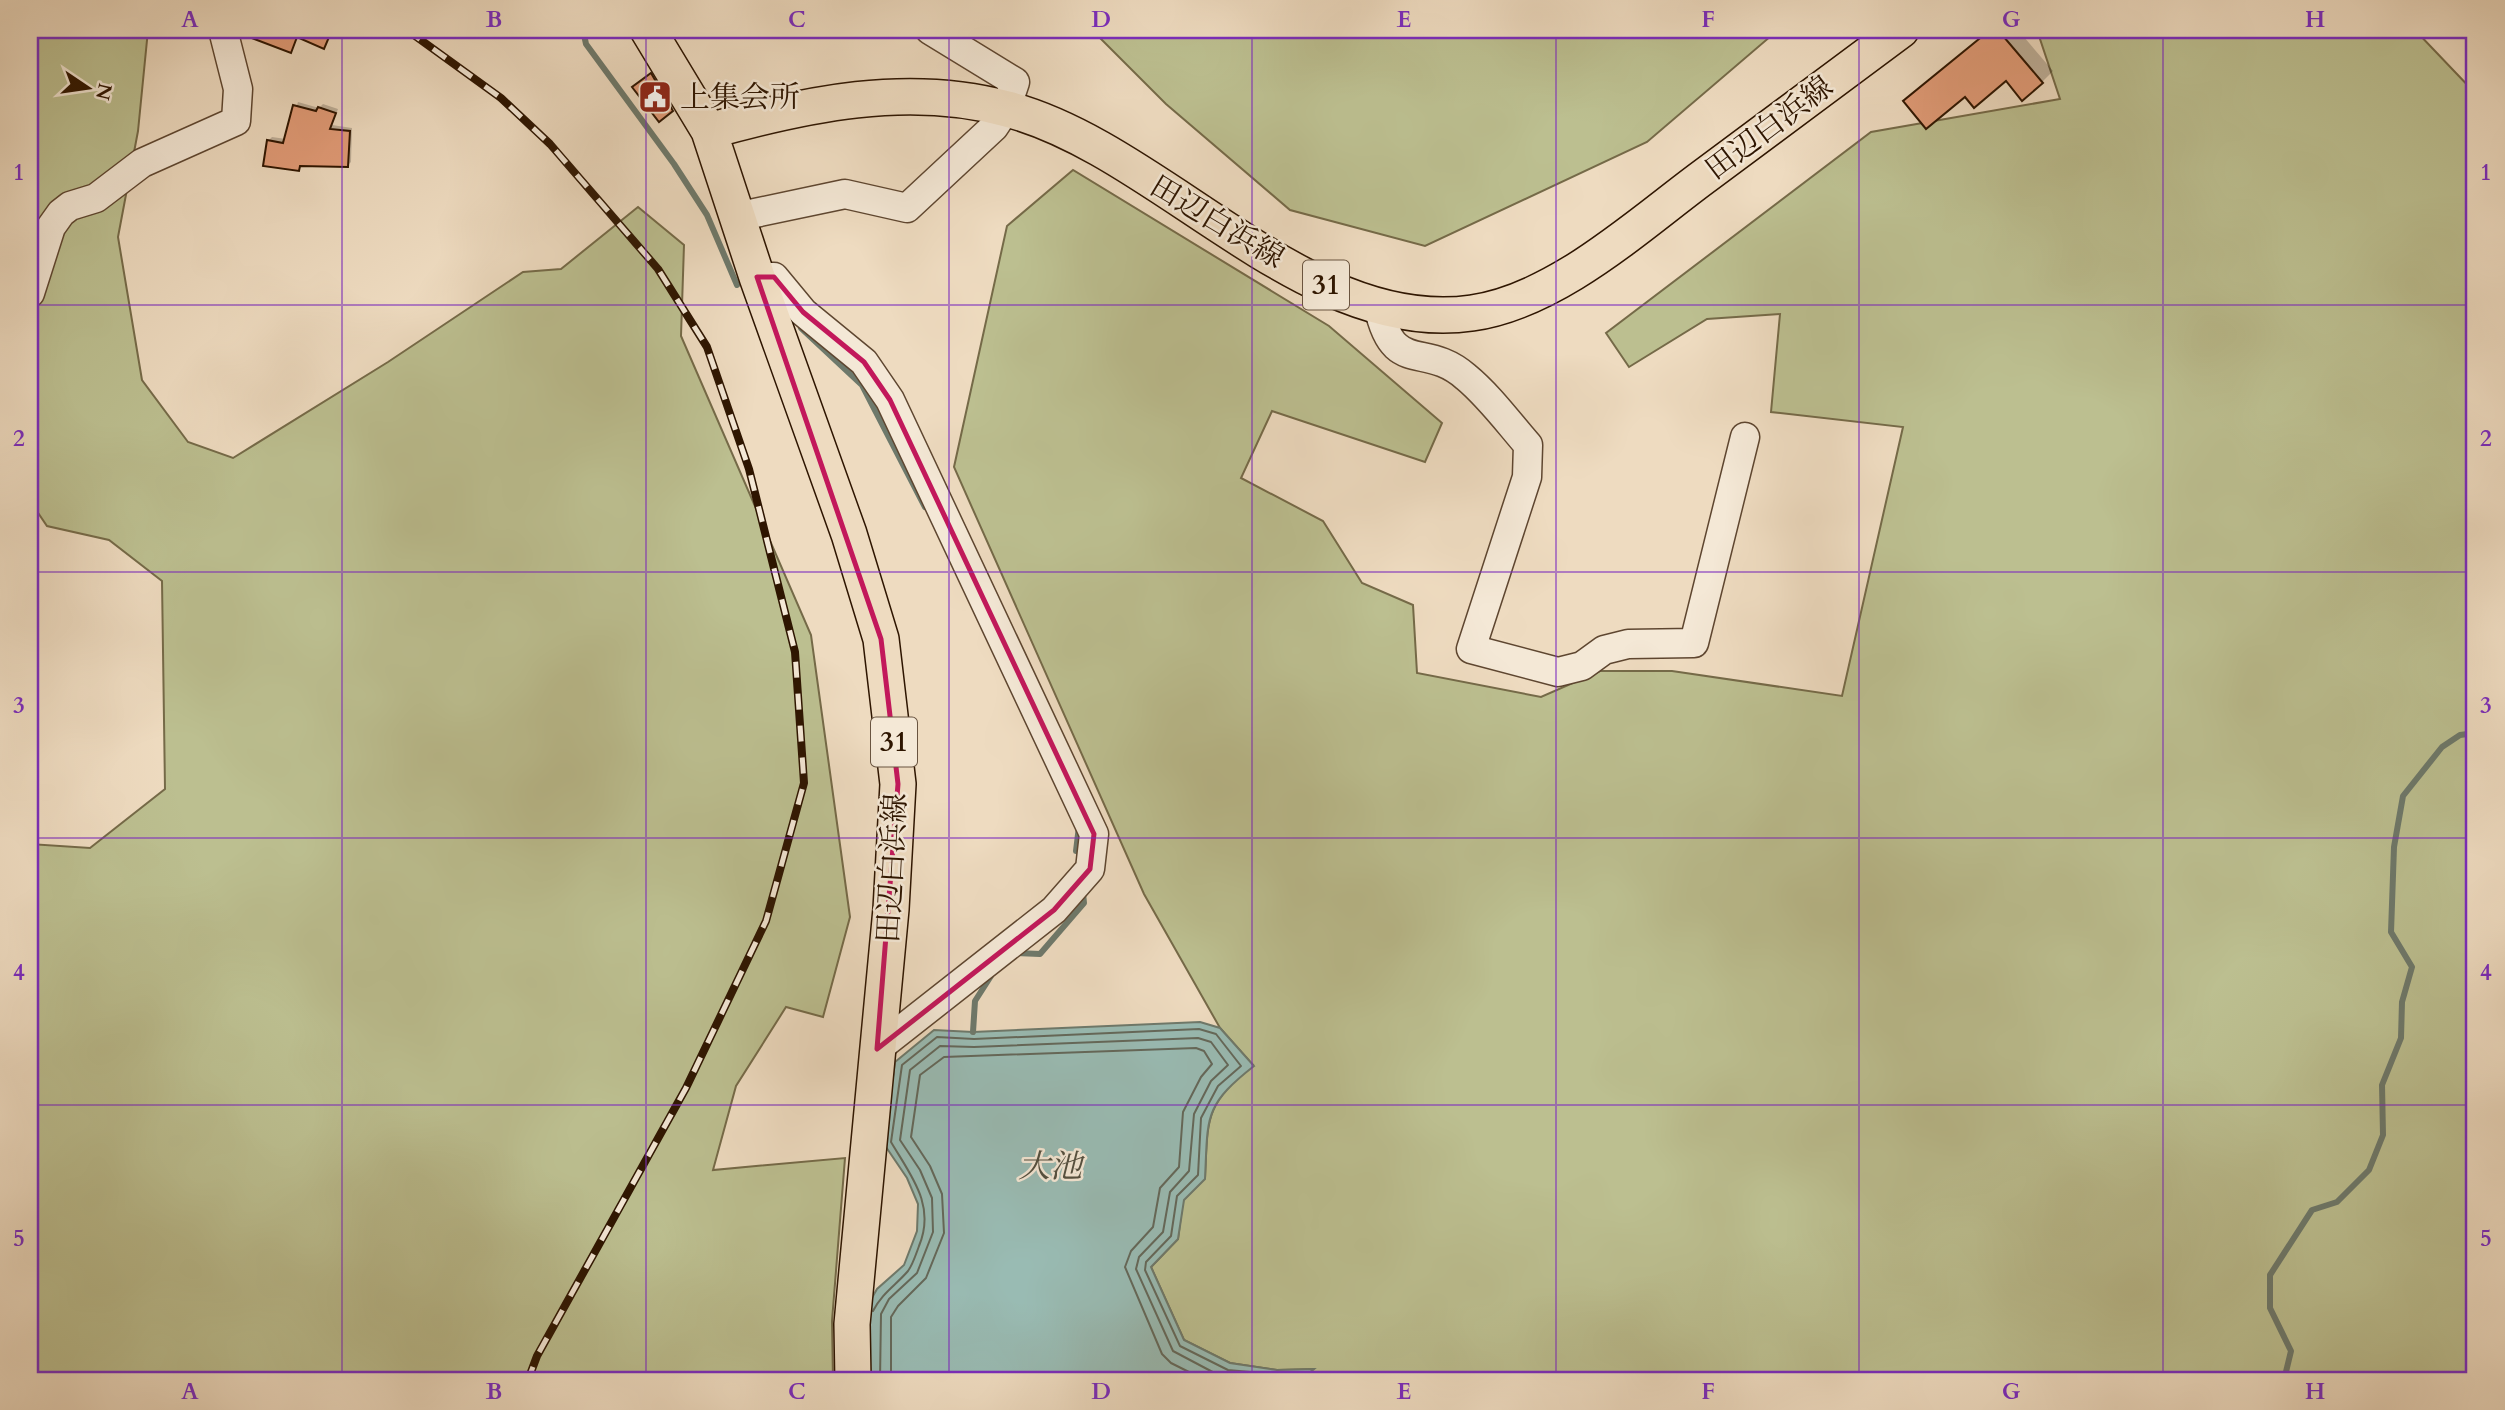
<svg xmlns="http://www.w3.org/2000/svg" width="2505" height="1410" viewBox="0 0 2505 1410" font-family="Cardo,'Noto Serif JP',serif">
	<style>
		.green { fill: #bcbf90; stroke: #756a48; stroke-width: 2 }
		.water { fill: #99bbb3; stroke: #6e796b; stroke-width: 2 }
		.shadow { fill: #0003 }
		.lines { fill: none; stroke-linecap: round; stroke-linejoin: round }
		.shore { stroke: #64685a; stroke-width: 2 }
		.stream { stroke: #6e796b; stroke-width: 6 }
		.building { fill: #e29c78; stroke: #2e1500; stroke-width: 2 }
		.minor-casing { stroke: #5e4630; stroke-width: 31 }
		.major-casing { stroke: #2e1500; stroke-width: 38 }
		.minor { stroke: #f4e8d6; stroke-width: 28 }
		.major { stroke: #eedbc0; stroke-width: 35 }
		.rail-casing { stroke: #2e1500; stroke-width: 8 }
		.rail { stroke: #f4e8d6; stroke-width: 5; stroke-dasharray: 16; stroke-linecap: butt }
		.marked { fill: none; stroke: #c2185b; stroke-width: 5; stroke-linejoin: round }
		.grid { fill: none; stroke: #7b2cbf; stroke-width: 2; stroke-opacity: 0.55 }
		.labels { text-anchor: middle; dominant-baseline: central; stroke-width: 5; stroke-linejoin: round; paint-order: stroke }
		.shield { fill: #f4e8d6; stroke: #695440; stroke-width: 2 }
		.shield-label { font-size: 28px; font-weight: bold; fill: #2e1500 }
		.poi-label { font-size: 30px; fill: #2e1500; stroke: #f4e8d6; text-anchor: start }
		.street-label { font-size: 30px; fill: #2e1500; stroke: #f4e8d6 }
		.water-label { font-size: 32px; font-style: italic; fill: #534f3f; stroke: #f4e8d6 }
		.neatline { fill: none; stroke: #7b2cbf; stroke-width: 2.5 }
		.grid-label { font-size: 23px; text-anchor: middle; font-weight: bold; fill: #7b2cbf }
	</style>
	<rect width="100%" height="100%" fill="#eedbc0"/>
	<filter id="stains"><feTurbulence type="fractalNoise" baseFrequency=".00286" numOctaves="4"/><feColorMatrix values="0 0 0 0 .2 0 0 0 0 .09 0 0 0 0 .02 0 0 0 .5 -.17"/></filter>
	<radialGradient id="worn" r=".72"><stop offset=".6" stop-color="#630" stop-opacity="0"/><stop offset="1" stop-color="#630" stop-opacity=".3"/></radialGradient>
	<!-- green -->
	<path class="green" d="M30 30H148L138 131 118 237 142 380 188 442 233 458 388 362 523 272 561 269 638 207 684 245 681 336 811 635 850 917 823 1017 786 1007 736 1086 713 1170 845 1158 832 1321 833 1380H30V844L90 848 165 789 162 581 109 540 47 526 30 501Z
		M1092 30H1778L1647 142 1425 246 1290 210 1166 104Z
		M2037 30H2415L2475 93V1380H1301L1313 1369 1277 1370 1230 1363 1184 1340 1151 1267 1178 1239 1183 1200 1205 1178C1208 1117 1204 1106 1253 1065L1220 1028 1144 894 954 467 1007 226 1073 170 1329 326 1442 423 1425 462 1272 411 1241 478 1323 521 1362 583 1413 605 1417 673 1541 697 1600 671H1672L1842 696 1903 427 1771 412 1780 314 1707 319 1629 367 1606 333 1871 132 2060 99Z"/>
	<!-- water -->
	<path class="water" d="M1200 1022 1220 1028 1254 1066C1203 1106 1208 1117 1205 1179L1184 1200 1178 1239 1151 1267 1184 1340 1230 1363 1277 1370 1314 1369 1301 1380H864L865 1310 877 1289 904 1265 917 1231 918 1204 907 1178 884 1144 895 1062 934 1030 973 1032Z"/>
	<!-- shadow -->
	<path class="shadow" d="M247 30H334L323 47 299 36 291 51 245 34Z
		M1990 30H2018L2053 71 2042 82 2007 79 1965 95 1917 91Z
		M656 70 677 105 660 119 640 82Z
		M298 102 319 108 323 104 338 109 332 125 352 128 351 162 347 166 303 165 299 169 268 141 272 137 286 139Z"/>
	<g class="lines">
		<!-- shore -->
		<path class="shore" d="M873 1311C882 1293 896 1285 908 1271 913 1264 916 1254 919 1246 936 1205 911 1176 891 1142L902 1065 937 1037 974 1039 1199 1029 1216 1034 1241 1066 1218 1086 1201 1118 1198 1175 1177 1196 1171 1236 1146 1262 1145 1270 1180 1346 1228 1370 1294 1376 1297 1380
			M880 1380 881 1314 889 1299 917 1273 933 1232 932 1198 920 1170 900 1140 910 1070 940 1046 974 1047 1198 1038 1211 1042 1228 1065 1211 1081 1194 1114 1189 1171 1170 1192 1163 1232 1139 1257 1136 1269 1173 1351 1224 1378 1238 1380
			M891 1380V1317L898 1306 926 1278 944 1233 942 1194 930 1166 911 1137 920 1075 944 1057 1196 1048 1204 1051 1212 1064 1201 1077 1183 1112 1179 1167 1160 1188 1153 1227 1131 1251 1125 1267 1162 1354 1171 1363 1205 1380"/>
		<!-- stream -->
		<path class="stream" d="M583 30 586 44 674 164 707 215 737 285
			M801 328 862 385 925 507
			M1076 851 1079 826
			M1013 953 1040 954 1084 903 1083 893
			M973 1032 975 1001 991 976
			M2284 1380 2291 1351 2270 1308V1275L2312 1210 2337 1202 2369 1170 2383 1135 2382 1085 2401 1038 2402 1002 2412 967 2391 932 2394 847 2403 796 2442 747 2460 735 2475 733"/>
	</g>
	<!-- building -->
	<path class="building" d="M240 30H332L324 49 297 37 291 53 241 34Z
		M1990 30H1998L2043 83 2022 101 2006 81 1974 108 1965 97 1926 129 1903 101Z
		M651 73 673 111 659 122 632 87Z
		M293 105 316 111 318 107 336 113 330 129 350 131 348 167 300 166 299 171 263 166 267 140 283 143Z"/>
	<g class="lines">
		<defs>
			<path id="minor" d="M736 217 845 194 907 208 994 127 1006 109 1015 82 930 30
				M757 277H774L803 312 864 362 890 400 1094 834 1090 869 1054 910 877 1049
				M30 293 51 227 61 213 70 206 96 198 142 163 236 121 238 89 223 30
				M1378 305C1393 378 1424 340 1466 377 1489 396 1508 422 1528 445L1527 477 1471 649 1558 672 1582 666 1604 650 1628 644 1694 643 1745 437"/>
			<path id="major" d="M648 30 709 131 757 277 849 534 881 639 898 784 891 909 852 1324 853 1380
				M709 131C805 104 908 82 1007 109 1161 149 1305 337 1472 313 1556 301 1636 227 1702 178 1768 129 1835 79 1901 30"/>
		</defs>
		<!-- minor casing -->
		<use href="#minor" class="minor-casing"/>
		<!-- major casing -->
		<use href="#major" class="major-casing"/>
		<!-- minor -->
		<use href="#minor" class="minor"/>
		<!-- major -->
		<use href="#major" class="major"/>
		<defs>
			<path id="rail" d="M407 30 501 98 550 144 658 269 707 347 749 469 795 652 804 783 766 921 686 1088 537 1356 528 1380"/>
		</defs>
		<!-- rail casing -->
		<use href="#rail" class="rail-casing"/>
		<!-- rail -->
		<use href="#rail" class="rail"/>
	</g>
	<!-- marked area -->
	<path class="marked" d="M757 277H774L803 312 864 362 890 400 1094 834 1090 869 1054 910 877 1049 898 784 881 639Z"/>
	<!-- grid -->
	<path class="grid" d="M342 30V1380M646 30V1380M949 30V1380M1252 30V1380M1556 30V1380M1859 30V1380M2163 30V1380M30 305H2475M30 572H2475M30 838H2475M30 1105H2475"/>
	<!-- icons -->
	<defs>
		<symbol id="civic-square" viewBox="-11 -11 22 22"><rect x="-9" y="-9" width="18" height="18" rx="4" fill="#8f2418" stroke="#f4e8d6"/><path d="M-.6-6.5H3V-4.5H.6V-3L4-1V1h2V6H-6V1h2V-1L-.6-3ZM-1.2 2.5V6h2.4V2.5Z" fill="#fff"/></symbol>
	</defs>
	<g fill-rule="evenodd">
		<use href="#civic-square" x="636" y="78" width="38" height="38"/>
	</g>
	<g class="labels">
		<!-- shield labels -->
		<g class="shield">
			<rect x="1303" y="260.5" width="46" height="49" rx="5"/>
			<rect x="871" y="717.5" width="46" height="49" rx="5"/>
		</g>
		<g class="shield-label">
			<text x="1326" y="285">31</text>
			<text x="894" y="742">31</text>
		</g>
		<!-- poi labels -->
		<g class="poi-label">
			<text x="680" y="97">上集会所</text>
		</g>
		<!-- street labels -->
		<g class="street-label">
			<text transform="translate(1769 128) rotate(-37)">田辺白浜線</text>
			<text transform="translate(1217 222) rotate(31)">田辺白浜線</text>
			<text transform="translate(892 868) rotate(-87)">田辺白浜線</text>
		</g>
		<!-- water labels -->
		<g class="water-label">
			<text x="1050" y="1167">大池</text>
		</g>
	</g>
	<!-- margin -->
	<rect width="2505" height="1410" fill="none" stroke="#eedbc0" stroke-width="77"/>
	<!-- north arrow -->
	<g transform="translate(88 88) rotate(103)" stroke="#f4e8d6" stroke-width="5" paint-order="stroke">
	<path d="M0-5L12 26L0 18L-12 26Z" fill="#2e1500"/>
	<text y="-10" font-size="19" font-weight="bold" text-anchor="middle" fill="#2e1500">N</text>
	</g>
	<rect x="38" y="38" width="2428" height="1334" class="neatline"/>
	<g class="grid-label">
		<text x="190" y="27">A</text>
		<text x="494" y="27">B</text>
		<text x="797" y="27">C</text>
		<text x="1101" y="27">D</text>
		<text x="1404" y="27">E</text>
		<text x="1708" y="27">F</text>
		<text x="2011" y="27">G</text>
		<text x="2315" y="27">H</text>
		<text x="19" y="180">1</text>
		<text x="2486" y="180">1</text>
		<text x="19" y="446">2</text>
		<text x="2486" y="446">2</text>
		<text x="19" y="713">3</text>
		<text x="2486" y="713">3</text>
		<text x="19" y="980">4</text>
		<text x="2486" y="980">4</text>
		<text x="19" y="1246">5</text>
		<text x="2486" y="1246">5</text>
		<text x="190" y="1399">A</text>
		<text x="494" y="1399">B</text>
		<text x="797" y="1399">C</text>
		<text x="1101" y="1399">D</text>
		<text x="1404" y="1399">E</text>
		<text x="1708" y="1399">F</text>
		<text x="2011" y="1399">G</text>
		<text x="2315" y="1399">H</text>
	</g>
	<rect width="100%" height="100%" filter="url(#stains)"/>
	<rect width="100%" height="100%" fill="url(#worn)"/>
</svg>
